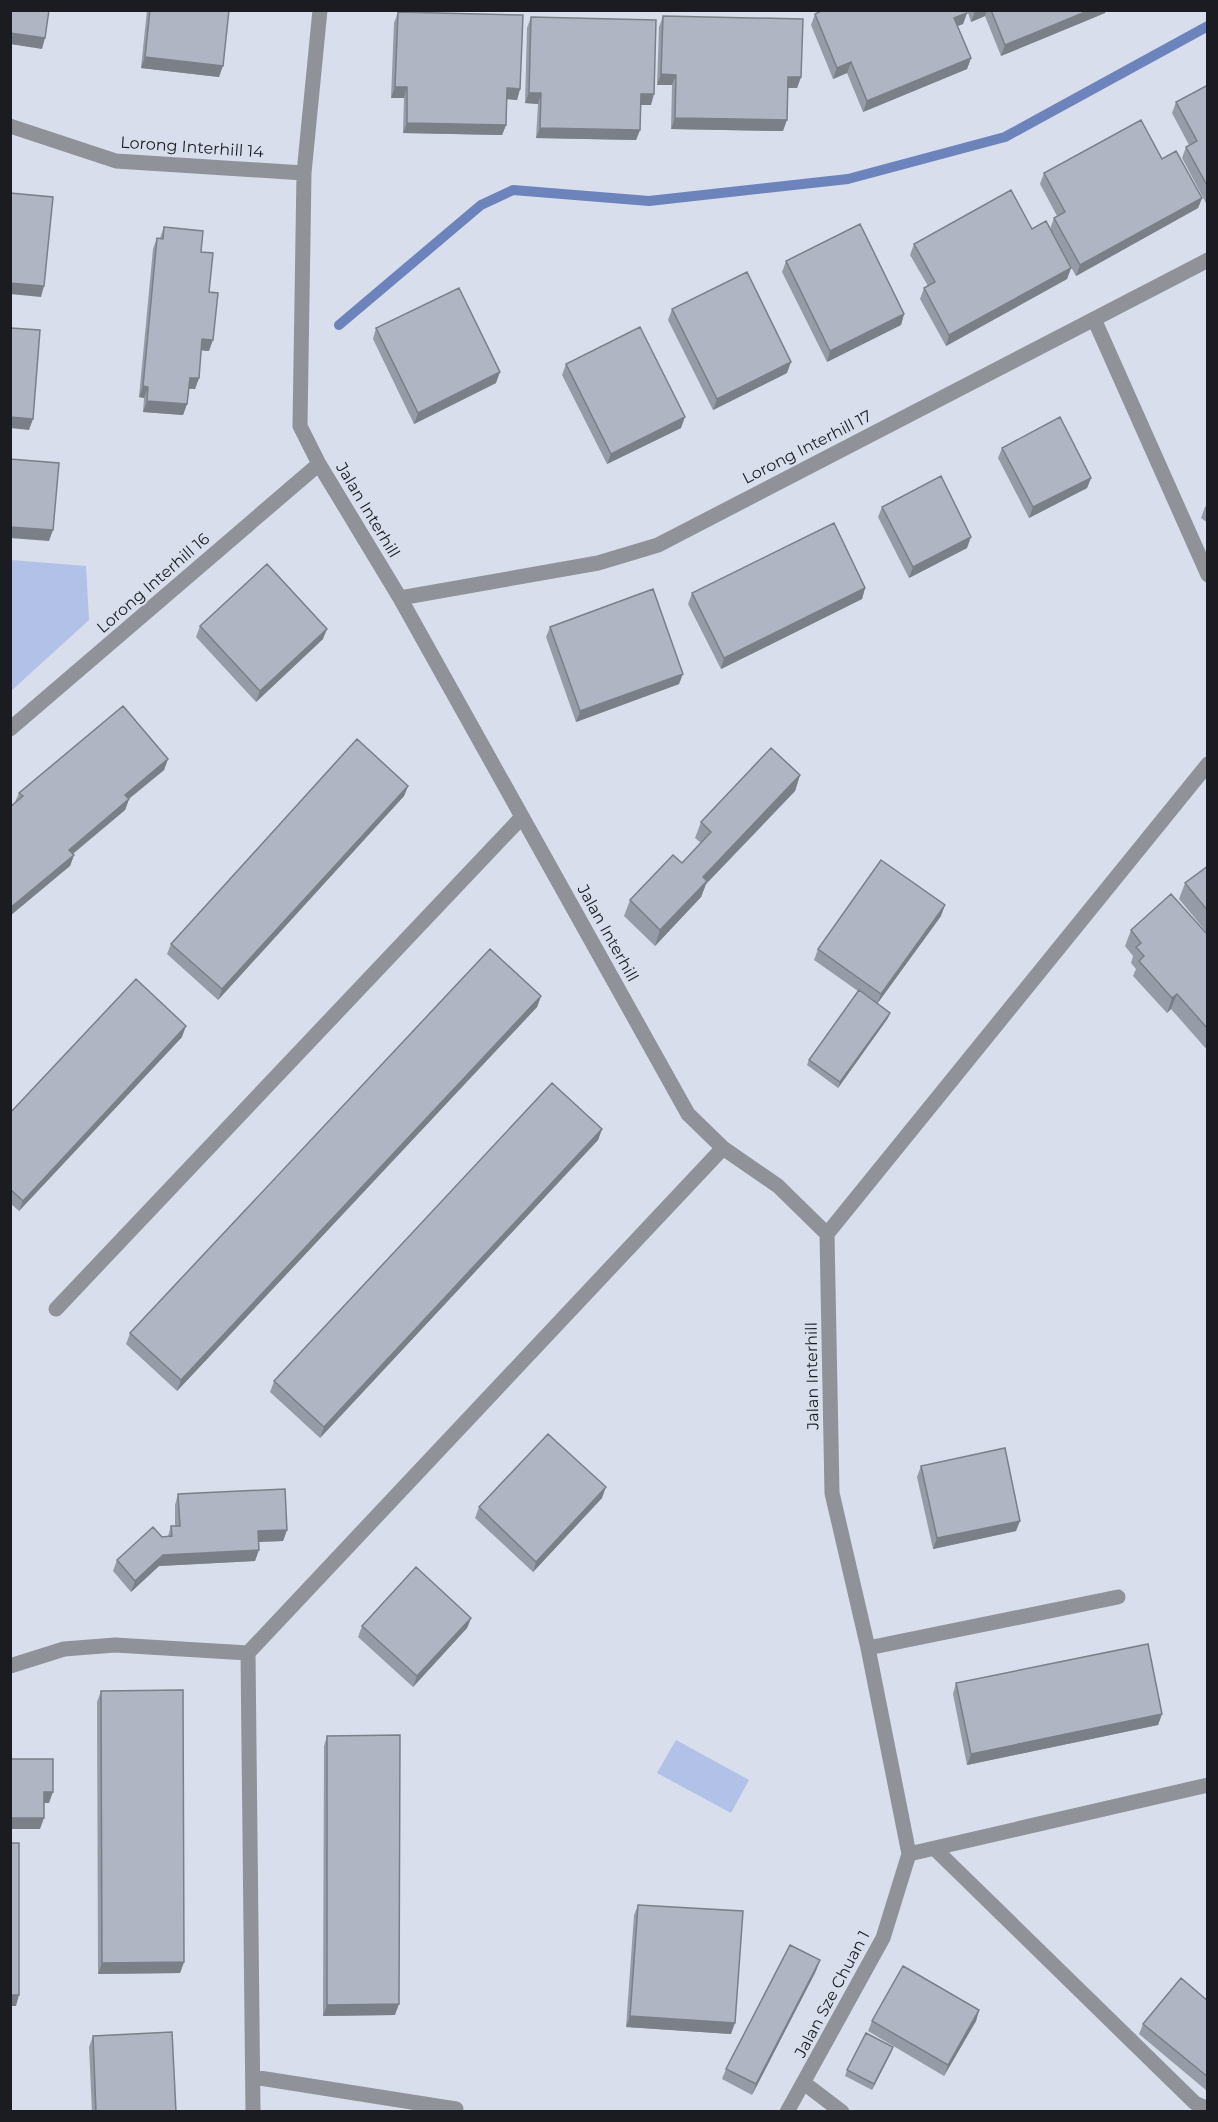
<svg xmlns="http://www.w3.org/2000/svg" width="1218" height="2122" viewBox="0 0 1218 2122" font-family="Montserrat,sans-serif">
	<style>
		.green { fill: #b1c1e7 }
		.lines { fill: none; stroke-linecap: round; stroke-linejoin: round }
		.stream { stroke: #6d83bc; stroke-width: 10 }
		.minor { stroke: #8f9298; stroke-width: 15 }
		.wall { fill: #969ca7 }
		.shaded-wall { fill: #7a7f88 }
		.building { fill: #afb5c2; stroke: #7a7f88; stroke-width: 1.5 }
		.labels { text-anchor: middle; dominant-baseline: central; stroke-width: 4.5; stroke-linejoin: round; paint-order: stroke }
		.street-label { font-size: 16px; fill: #1a1c21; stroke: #d8deec }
	</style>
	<rect width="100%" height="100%" fill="#d8deec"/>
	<!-- green -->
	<path class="green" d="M11 560 86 566 89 620 11 691Z
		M676 1740 749 1780 731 1813 657 1773Z"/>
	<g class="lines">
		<!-- stream -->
		<path class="stream" d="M339 325 481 205 513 190 649 201 848 179 1005 137 1208 26"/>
		<!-- minor -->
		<path class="minor" d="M320 10 304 173 300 426 319 464 400 598 688 1114 723 1148 778 1186 827 1234 832 1493 868 1648 909 1854 883 1938 787 2112
			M10 126 116 161 304 173
			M1094 319 1208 575
			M400 598 598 563 658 545 1208 260
			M10 729 319 464
			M827 1234 1208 764
			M56 1309 522 817
			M868 1648 1118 1597
			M10 1666 64 1649 115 1645 248 1653
			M935 1849 1195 2103 1208 2109
			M909 1854 1208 1785
			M253 2077 456 2109
			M804 2083 842 2112
			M253 2112 248 1653 723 1148"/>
	</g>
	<!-- wall -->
	<path class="wall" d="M147 10H229L219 77 141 68Z
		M967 10H1106L1105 13 1001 56 985 16 971 22Z
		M398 12 520 89 517 100 507 99 506 125 502 135 403 133 404 98H391L394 23Z
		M967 13 963 24 957 26 971 58 967 69 863 112 847 73 833 79 811 25 815 14Z
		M663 16 801 77 797 88H788L783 131 671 129 672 85H657L659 27Z
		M531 17 651 105H640V130L636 140 536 138 538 104 525 103 527 28Z
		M1208 85 1207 205 1182 158 1186 147 1189 145 1172 113 1176 102Z
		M1162 159 1202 198 1198 208 1076 276 1050 229 1054 218 1057 216 1040 184 1044 173Z
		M164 227 201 252 209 292V351L201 350 199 378 195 389H189L187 404 183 415 143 412 144 398 139 397 153 249 157 238H160Z
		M1032 229 1071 268 1067 279 946 346 920 299 924 288 928 286 910 255 914 244Z
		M786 261 904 314 901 325 827 362 782 272Z
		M672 309 787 373 713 410 668 320Z
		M376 328 496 383 414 424 373 339Z
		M566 364 681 428 607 464 562 375Z
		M1002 448 1091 478 1087 488 1029 518 998 458Z
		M1208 504V523L1201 518 1205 507Z
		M882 507 967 548 909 578 878 517Z
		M865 588 862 599 721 669 688 604 692 593Z
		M200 626 323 639 256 702 196 637Z
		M550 627 679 684 576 722 546 637Z
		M168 759 164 770 129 799 125 810 73 854 74 855 70 866 15 802 19 793Z
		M800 775 795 791 706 884 701 897 655 946 624 916 630 900 682 863 701 843 695 838 701 822Z
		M408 786 404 796 218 1000 167 954 171 944Z
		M1208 866V934L1179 899 1185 883Z
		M941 916 877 1004 888 1018 838 1088 807 1065 809 1060 858 991 814 960 818 949Z
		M1131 930 1208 935V1051L1171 1009 1167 1013 1133 976 1136 969 1131 963 1133 956 1125 946Z
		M541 996 537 1007 177 1391 126 1344 130 1333Z
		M182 1037 19 1211 10 1203V1113Z
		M602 1129 598 1140 320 1438 270 1392 274 1381Z
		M921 1466 1016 1531 933 1549 917 1477Z
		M178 1494 287 1530 283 1541 259 1542 255 1561 159 1566 131 1592 113 1571 117 1560 162 1537 168 1536 171 1526H175V1505Z
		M602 1498 533 1572 475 1518 479 1507Z
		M471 1618 467 1628 413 1687 358 1637 362 1626Z
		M956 1683 1162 1714 1158 1725 967 1765 953 1694Z
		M101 1691 184 1962 180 1973 98 1974 97 1702Z
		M327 1736 395 2015 323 2016 324 1746Z
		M638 1905 731 2034 626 2027 634 1915Z
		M816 1971 752 2095 722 2079 726 2069Z
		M1208 2001V2090L1207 2091 1139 2034 1143 2024Z
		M979 2010 976 2021 944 2076 868 2031 872 2021Z
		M93 2036 176 2112H92L89 2047Z
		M893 2047 872 2090 845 2076 847 2070Z"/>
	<!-- shaded-wall -->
	<path class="shaded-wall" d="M977 10H987L985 16 971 22 975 11Z
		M1090 10H1106L1105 13 1001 56 1005 45Z
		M967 13 963 24 950 29 954 18Z
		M10 33 45 38 42 49 10 44Z
		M145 57 223 66 219 77 141 68Z
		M971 58 967 69 863 112 867 101Z
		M851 62 847 73 833 79 837 68Z
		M661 74 676 75 672 85H657Z
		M788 77H801L797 88H784Z
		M395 87H407L404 98H391Z
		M507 88 520 89 517 100 503 99Z
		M529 93H541L538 104 525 103Z
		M641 94H654L651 105H637Z
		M675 118 787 120 783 131 671 129Z
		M407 123 506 125 502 135 403 133Z
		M540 128 640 130 636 140 536 138Z
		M1202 198 1198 208 1076 276 1080 265Z
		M1071 268 1067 279 946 346 949 335Z
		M10 283 44 286 41 297 10 294Z
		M904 314 901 325 827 362 830 351Z
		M202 339 213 340 209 351 198 350Z
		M791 362 787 373 713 410 717 399Z
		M500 372 496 383 414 424 418 413Z
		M190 378H199L195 389 186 388Z
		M143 386 148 387 144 398 139 397Z
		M147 401 187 404 183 415 143 412Z
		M10 417 33 419 29 430 10 428Z
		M685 417 681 428 607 464 611 454Z
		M1091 478 1087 488 1029 518 1033 507Z
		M10 527 53 530 49 541 10 538Z
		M971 537 967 548 909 578 913 567Z
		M865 588 862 599 721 669 724 658Z
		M327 629 323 639 256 702 260 691Z
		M683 674 679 684 576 722 580 711Z
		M168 759 164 770 121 805 125 795Z
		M800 775 795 791 706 884 701 897 655 946 660 930 703 877Z
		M408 786 404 796 218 1000 222 989Z
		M129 799 125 810 65 860 69 850Z
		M74 855 70 866 10 916V908Z
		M945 905 941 916 877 1004 881 994Z
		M1177 994 1171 1009 1167 1013 1172 998Z
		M541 996 537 1007 177 1391 181 1380Z
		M890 1013 888 1018 838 1088 840 1082Z
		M186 1026 182 1037 19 1211 23 1201Z
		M602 1129 598 1140 320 1438 324 1427Z
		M606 1487 602 1498 533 1572 536 1562Z
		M1020 1521 1016 1531 933 1549 937 1538Z
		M287 1530 283 1541 254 1542 258 1531Z
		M259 1550 255 1561 159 1566 131 1592 135 1581 163 1555Z
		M471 1618 467 1628 413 1687 417 1676Z
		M1162 1714 1158 1725 967 1765 971 1754Z
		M44 1792H53L49 1803H40Z
		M10 1818H44L40 1829H10Z
		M820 1960 816 1971 752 2095 756 2084Z
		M184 1962 180 1973 98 1974 102 1963Z
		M10 1995H19L16 2006H10Z
		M399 2004 395 2015 323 2016 327 2005Z
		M979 2010 976 2021 944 2076 948 2065Z
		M630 2016 735 2023 731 2034 626 2027Z
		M893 2047 891 2053 872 2090 874 2084Z"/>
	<!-- building -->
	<path class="building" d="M10 10H49L45 38 10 33Z
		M150 10H229L223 66 145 57Z
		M823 10H966L967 13 954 18 971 58 867 101 851 62 837 68 815 14Z
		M991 10H1090L1005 45Z
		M398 12 523 15 520 89 507 88 506 125 407 123V87H395Z
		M663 16 803 19 801 77H788L787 120 675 118 676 75 661 74Z
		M531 17 656 20 654 94H641L640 130 540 128 541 93H529Z
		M1208 85V187L1186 147 1197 141 1176 102Z
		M1141 120 1162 159 1176 151 1202 198 1080 265 1054 218 1065 212 1044 173Z
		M1011 190 1032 229 1046 221 1071 268 949 335 924 288 935 282 914 244Z
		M10 193 53 197 44 286 10 283Z
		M860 224 904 314 830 351 786 261Z
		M164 227 203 231 201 252 213 253 209 292 218 293 213 340 202 339 199 378H190L187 404 147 401 148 387 143 386 157 238 163 239Z
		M747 272 791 362 717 399 672 309Z
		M459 288 500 372 418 413 376 328Z
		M640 327 685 417 611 454 566 364Z
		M10 328 40 330 33 419 10 417Z
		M1060 417 1091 478 1033 507 1002 448Z
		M10 459 59 463 53 530 10 527Z
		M941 476 971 537 913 567 882 507Z
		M834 523 865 588 724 658 692 593Z
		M267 564 327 629 260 691 200 626Z
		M653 589 683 674 580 711 550 627Z
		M123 706 168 759 125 795 129 799 69 850 74 855 10 908V807L23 796 19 793Z
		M357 739 408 786 222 989 171 944Z
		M771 748 800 775 703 877 707 881 660 930 630 900 673 855 682 863 711 832 701 822Z
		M881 860 945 905 881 994 818 949Z
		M1208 866V911L1185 883Z
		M1171 894 1208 935V1029L1177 994 1172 998 1139 961 1144 956 1136 947 1141 943 1131 930Z
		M490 949 541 996 181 1380 130 1333Z
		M136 979 186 1026 23 1201 10 1189V1113Z
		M859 990 890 1013 840 1082 809 1060Z
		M552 1083 602 1129 324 1427 274 1381Z
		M548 1434 606 1487 536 1562 479 1507Z
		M1005 1448 1020 1521 937 1538 921 1466Z
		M285 1489 287 1530 258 1531 259 1550 163 1555 135 1581 117 1560 153 1527 162 1537 172 1536 171 1526H180L178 1494Z
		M416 1567 471 1618 417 1676 362 1626Z
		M1148 1644 1162 1714 971 1754 956 1683Z
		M183 1690 184 1962 102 1963 101 1691Z
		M400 1735 399 2004 327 2005V1736Z
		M10 1759H53V1792H44V1818H10Z
		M10 1843H19V1995H10Z
		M638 1905 743 1911 735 2023 630 2016Z
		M790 1945 820 1960 756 2084 726 2069Z
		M903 1966 979 2010 948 2065 872 2021Z
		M1181 1978 1208 2001V2077L1143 2024Z
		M172 2032 176 2112H96L93 2036Z
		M866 2033 893 2047 874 2084 847 2070Z"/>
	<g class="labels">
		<!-- street labels -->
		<g class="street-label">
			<text transform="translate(192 147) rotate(4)">Lorong Interhill 14</text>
			<text transform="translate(807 447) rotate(-27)">Lorong Interhill 17</text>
			<text transform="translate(368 510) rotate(59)">Jalan Interhill</text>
			<text transform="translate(153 583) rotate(-41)">Lorong Interhill 16</text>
			<text transform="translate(608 933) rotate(61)">Jalan Interhill</text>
			<text transform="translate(812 1376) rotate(-91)">Jalan Interhill</text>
			<text transform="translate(832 1994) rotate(-62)">Jalan Sze Chuan 1</text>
		</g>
	</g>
	<!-- border -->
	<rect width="1218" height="2122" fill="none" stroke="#1a1c21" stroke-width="24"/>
</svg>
